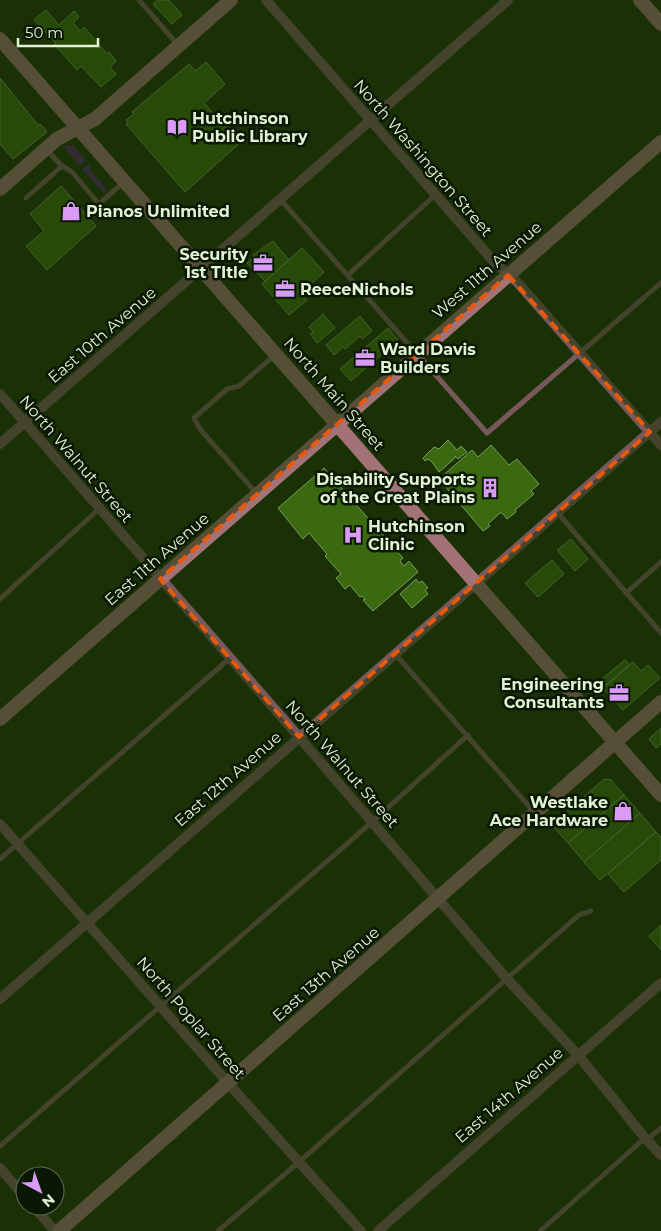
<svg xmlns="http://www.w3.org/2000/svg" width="661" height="1231" viewBox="0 0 661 1231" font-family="Montserrat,sans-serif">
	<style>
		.green { fill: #4f2762 }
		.building { fill: #3b690f; stroke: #779b61 }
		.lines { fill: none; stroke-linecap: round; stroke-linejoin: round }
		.lane { stroke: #78595b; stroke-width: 5 }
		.street { stroke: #78595b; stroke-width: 10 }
		.secondary { stroke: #a37276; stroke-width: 14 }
		.marked { fill: none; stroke: #e8590c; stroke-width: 4; stroke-dasharray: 10 6; stroke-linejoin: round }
		.labels { text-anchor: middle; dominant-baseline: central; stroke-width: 5; stroke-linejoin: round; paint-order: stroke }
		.poi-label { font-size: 16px; font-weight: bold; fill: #e0f4d5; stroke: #0a1702; text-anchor: start }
		.street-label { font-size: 16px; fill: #e0f4d5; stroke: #0a1702 }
	</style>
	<rect width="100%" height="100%" fill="#1a3106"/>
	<!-- green -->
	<path class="green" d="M69 145 74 146 86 160 80 166 65 149 63 146Z
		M89 164 93 173 106 188 104 194 82 169Z"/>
	<!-- building -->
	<path class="building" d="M158 0H169L182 15 172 24 153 4Z
		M46 10 59 25 74 11 79 17 73 23 80 31 84 27 107 54 109 52 116 61 110 67 116 74 101 87 81 66 77 70 54 44 56 43 34 20Z
		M206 62 225 84 204 103 226 128 228 126 241 142 185 192 126 124 128 122 126 120 134 114 132 112 189 64 195 71Z
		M0 78 38 125 40 124 47 132 13 159 0 144Z
		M61 186 96 226 47 270 26 246 44 231 30 214Z
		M273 241 289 260 265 281 247 263 254 257 253 255Z
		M302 248 324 272 301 293 307 300 289 315 262 284Z
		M323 314 335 328 317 343 310 334 313 332 309 327Z
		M360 316 372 331 362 339 360 336 345 349 343 347 334 355 326 345Z
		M388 328 398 340 351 381 340 369Z
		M448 440 457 450 461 446 467 452 458 459 455 456V458L439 472 432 462 428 459 425 461 423 458 434 447 439 449Z
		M491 445 509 465 517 459 539 484 531 491 534 494 515 510 516 512 507 519 502 513H500L488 524 490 526 483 531 439 479 472 450 478 457Z
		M324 468 403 558 400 561 404 566 409 561 418 572 373 611 363 600 365 599 362 596 360 597 350 585 345 589 336 578 341 574 325 556 327 554 309 533 303 539 278 508Z
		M571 539 588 559 575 571 557 550Z
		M552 560 564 574 538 597 525 583Z
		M416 579 419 583 422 581 428 588 425 590 428 594 412 608 400 594Z
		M625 660 630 665 603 688 598 682Z
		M633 662 641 671 648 665 660 678 623 710 603 688Z
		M661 728V744L656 748 649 739Z
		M604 779 611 780 624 795 568 843 552 825Z
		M624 795 640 813 584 862 568 843Z
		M640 813 656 832 600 880 584 862Z
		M656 832 661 837V860L624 892 608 874Z
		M661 925V950L649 936Z"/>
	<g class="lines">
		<!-- lane -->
		<path class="lane" d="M139 0 178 45
			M47 150 62 166 72 172 99 204 124 182
			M26 198 62 166
			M280 199 487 433 661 283
			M348 275 435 195
			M257 494 200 429 194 418 227 389 239 386 276 354
			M557 512 661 633
			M626 593 661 562
			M0 599 99 509
			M396 655 535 813
			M0 859 230 658
			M647 1140 661 1128
			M0 1146 372 822 468 735
			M218 1231 299 1162 579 915 591 911
			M540 1231 645 1138"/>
		<!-- street -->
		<path class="street" d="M266 0 495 263 517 282 661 445
			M0 394 299 737 507 979 578 1055 645 1138 661 1155
			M0 444 508 0
			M0 824 228 1083 361 1231
			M0 999 661 422
			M0 1168 25 1197
			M33 1206 55 1231
			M378 1231 661 983"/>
		<!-- secondary -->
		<path class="secondary" d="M640 0 661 24
			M0 39 661 795
			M0 189 57 139 95 119 231 0
			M0 719 661 142
			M59 1231 661 702"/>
	</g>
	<!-- marked area -->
	<path d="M0 0H661V1231H0ZM508 275 650 432 299 737 160 579Z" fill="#1a3106" fill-opacity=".55" fill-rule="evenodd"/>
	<path class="marked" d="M508 275 650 432 299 737 160 579Z"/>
	<!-- icons -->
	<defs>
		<symbol id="library-bare" viewBox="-9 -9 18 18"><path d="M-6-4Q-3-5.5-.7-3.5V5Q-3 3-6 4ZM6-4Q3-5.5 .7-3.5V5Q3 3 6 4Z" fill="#d99af8" stroke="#0a1702" stroke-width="2.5" paint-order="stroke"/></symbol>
		<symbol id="shop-bare" viewBox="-9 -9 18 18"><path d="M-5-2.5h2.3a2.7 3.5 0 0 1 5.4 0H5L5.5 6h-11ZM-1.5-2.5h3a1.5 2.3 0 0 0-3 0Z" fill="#d99af8" stroke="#0a1702" stroke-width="2.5" paint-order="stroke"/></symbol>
		<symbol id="office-bare" viewBox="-9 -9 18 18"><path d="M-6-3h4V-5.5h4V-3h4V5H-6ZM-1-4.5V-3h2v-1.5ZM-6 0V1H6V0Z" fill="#d99af8" stroke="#0a1702" stroke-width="2.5" paint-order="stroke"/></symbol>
		<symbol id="building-bare" viewBox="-9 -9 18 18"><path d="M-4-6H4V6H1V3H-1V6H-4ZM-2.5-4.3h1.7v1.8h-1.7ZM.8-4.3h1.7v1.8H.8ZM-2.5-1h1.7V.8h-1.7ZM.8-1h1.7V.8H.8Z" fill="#d99af8" stroke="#0a1702" stroke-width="2.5" paint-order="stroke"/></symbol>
		<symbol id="hospital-bare" viewBox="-9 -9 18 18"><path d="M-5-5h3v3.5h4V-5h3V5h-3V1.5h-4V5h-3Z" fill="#d99af8" stroke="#0a1702" stroke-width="2.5" paint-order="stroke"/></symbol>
	</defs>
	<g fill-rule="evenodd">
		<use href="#library-bare" x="163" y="113" width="28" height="28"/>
		<use href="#shop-bare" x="57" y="197" width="28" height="28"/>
		<use href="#office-bare" x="249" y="249" width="28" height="28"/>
		<use href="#office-bare" x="271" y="275" width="28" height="28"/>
		<use href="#office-bare" x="351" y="344" width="28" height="28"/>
		<use href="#building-bare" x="476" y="474" width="28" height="28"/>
		<use href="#hospital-bare" x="339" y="521" width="28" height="28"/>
		<use href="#office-bare" x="605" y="679" width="28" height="28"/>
		<use href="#shop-bare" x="609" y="797" width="28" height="28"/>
	</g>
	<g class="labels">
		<!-- poi labels -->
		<g class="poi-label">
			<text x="192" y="118">Hutchinson<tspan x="192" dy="18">Public Library</tspan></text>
			<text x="86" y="211">Pianos Unlimited</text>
			<text x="248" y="254" text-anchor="end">Security<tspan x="248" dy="18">1st TItle</tspan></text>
			<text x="300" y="289">ReeceNichols</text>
			<text x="380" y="349">Ward Davis<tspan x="380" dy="18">Builders</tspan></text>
			<text x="475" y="479" text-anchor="end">Disability Supports<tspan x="475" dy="18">of the Great Plains</tspan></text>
			<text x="368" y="526">Hutchinson<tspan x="368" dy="18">Clinic</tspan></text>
			<text x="604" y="684" text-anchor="end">Engineering<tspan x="604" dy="18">Consultants</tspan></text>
			<text x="608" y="802" text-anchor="end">Westlake<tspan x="608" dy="18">Ace Hardware</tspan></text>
		</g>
		<!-- street labels -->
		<g class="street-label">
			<text transform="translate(423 158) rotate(49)">North Washington Street</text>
			<text transform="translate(487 270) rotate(-41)">West 11th Avenue</text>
			<text transform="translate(102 335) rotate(-41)">East 10th Avenue</text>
			<text transform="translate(334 394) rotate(49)">North Main Street</text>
			<text transform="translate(76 459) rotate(49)">North Walnut Street</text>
			<text transform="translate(157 559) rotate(-41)">East 11th Avenue</text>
			<text transform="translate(342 764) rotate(49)">North Walnut Street</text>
			<text transform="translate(228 779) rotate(-41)">East 12th Avenue</text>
			<text transform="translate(326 974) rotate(-41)">East 13th Avenue</text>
			<text transform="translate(191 1018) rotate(49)">North Poplar Street</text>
			<text transform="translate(509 1095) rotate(-41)">East 14th Avenue</text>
		</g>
	</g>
	<!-- north arrow -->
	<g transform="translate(40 1191) rotate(139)"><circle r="24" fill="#0a1702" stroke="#606f56"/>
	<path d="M0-4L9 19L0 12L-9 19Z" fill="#d99af8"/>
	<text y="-8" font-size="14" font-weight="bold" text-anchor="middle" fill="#e0f4d5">N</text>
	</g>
	<!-- scale -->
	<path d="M18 38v8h80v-8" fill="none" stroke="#e0f4d5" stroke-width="2.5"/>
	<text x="25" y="38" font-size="15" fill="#e0f4d5" stroke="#0a1702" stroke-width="4" paint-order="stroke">50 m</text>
</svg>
